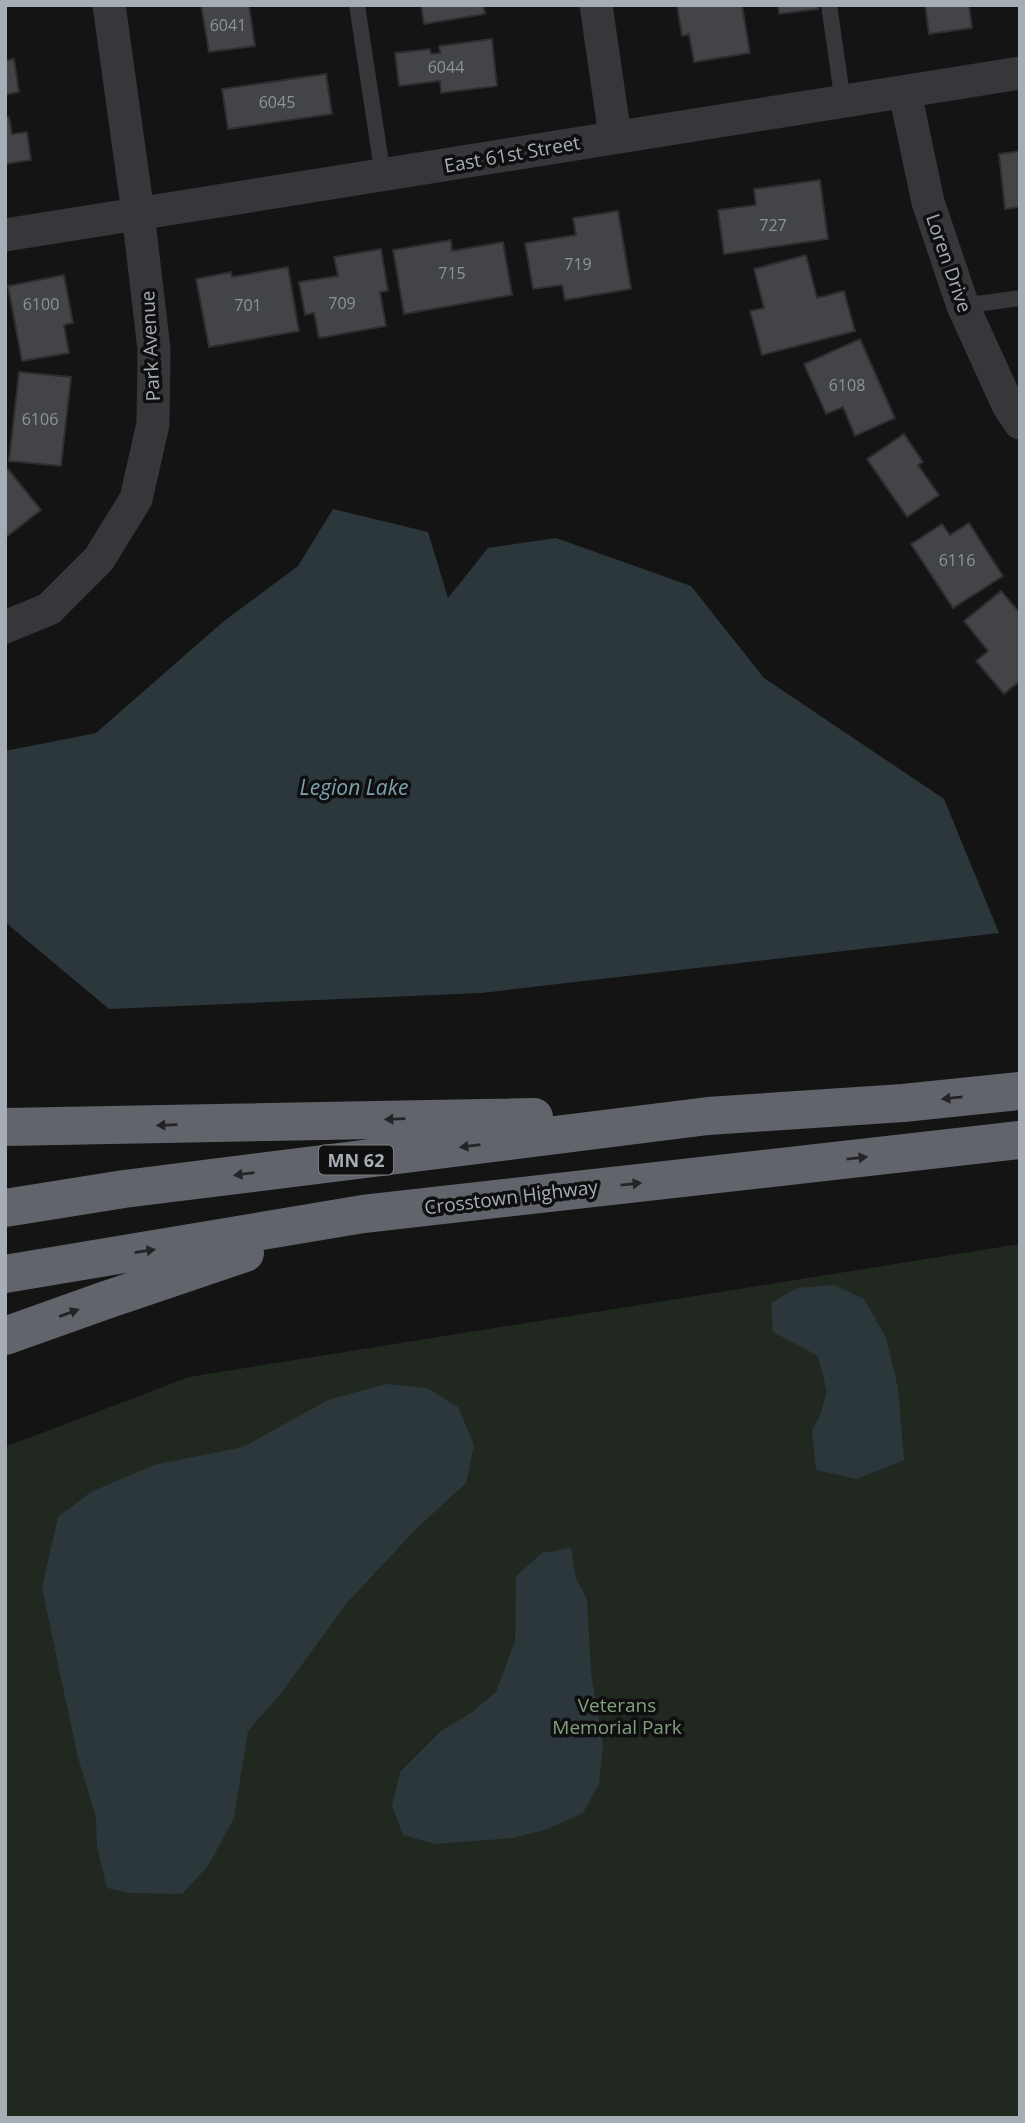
<svg xmlns="http://www.w3.org/2000/svg" width="1025" height="2123" viewBox="0 0 1025 2123" font-family="'Open Sans',sans-serif">
	<style>
		.green { fill: #202820 }
		.water { fill: #2c373b }
		.building { fill: #434448; stroke: #2e2e31; stroke-width: 2 }
		.lines { fill: none; stroke-linecap: round; stroke-linejoin: round }
		.lane { stroke: #35373a; stroke-width: 16 }
		.street { stroke: #35373a; stroke-width: 33 }
		.highway { stroke: #61656b; stroke-width: 38 }
		.oneway { fill: #242427 }
		.labels { text-anchor: middle; dominant-baseline: central; stroke-width: 7; stroke-linejoin: round; paint-order: stroke }
		.number-label { font-size: 16px; fill: #8d939a }
		.shield { fill: #0f0f10; stroke: #797e84; stroke-width: 2 }
		.shield-label { font-size: 18px; font-weight: bold; fill: #a6adb5 }
		.street-label { font-size: 19px; fill: #a6adb5; stroke: #0f0f10 }
		.park-label { font-size: 19px; fill: #81a07d; stroke: #0f0f10 }
		.water-label { font-size: 21px; font-style: italic; fill: #7ea1b0; stroke: #0f0f10 }
	</style>
	<rect width="100%" height="100%" fill="#141415"/>
	<!-- green -->
	<path class="green" d="M1020 1244V2118H5V1447L189 1377Z"/>
	<!-- water -->
	<path class="water" d="M333 509 428 532 448 598 488 548 556 538 691 586 764 678 944 799 999 933 481 993 109 1009 5 922V751L96 733 224 621 298 566Z
		M834 1285 864 1299 886 1338 898 1388 904 1460 857 1479 816 1470 812 1430 819 1418 827 1392 818 1356 773 1332 771 1303 797 1288Z
		M386 1384 427 1388 458 1407 474 1445 466 1483 416 1529 346 1604 282 1692 248 1731 234 1818 208 1866 182 1894 130 1893 107 1888 97 1847 96 1817 78 1758 42 1588 58 1517 91 1492 154 1465 243 1447 328 1400Z
		M571 1548 576 1578 587 1599 591 1673 603 1746 599 1784 583 1813 545 1830 512 1838 435 1844 403 1835 392 1806 400 1772 441 1731 472 1712 496 1692 515 1641 516 1576 542 1553Z"/>
	<!-- building -->
	<path class="building" d="M201 5H249L255 46 209 52Z
		M421 5H483L485 14 424 24Z
		M677 5H742L750 53 694 62 689 34 682 36Z
		M778 5H818V9L779 14Z
		M925 5H969L972 28 929 34Z
		M492 39 497 86 441 93 440 81 399 86 395 53 430 49 431 54 440 53 439 46Z
		M14 59 19 92 5 95V61Z
		M326 74 332 114 228 129 222 89Z
		M5 117H9L12 134 27 132 31 160 5 164Z
		M1020 151V207L1005 209 999 154Z
		M820 180 828 239 724 254 718 210 756 205 754 189Z
		M618 211 631 289 565 300 562 285 533 289 525 243 576 235 573 218Z
		M451 240 452 251 503 242 512 295 404 314 393 250Z
		M381 249 388 291 380 292 386 326 319 338 314 313 305 315 299 282 338 276 334 257Z
		M806 255 817 298 844 291 855 331 762 355 750 311 764 308 754 269Z
		M288 267 299 331 209 347 196 279 231 272 232 277Z
		M64 275 73 323 64 325 69 353 22 361 8 286Z
		M860 339 895 418 855 436 843 407 826 414 804 364Z
		M19 372 71 377 61 466 9 461Z
		M904 434 923 462 918 465 939 495 907 517 867 459Z
		M8 469 41 510 5 538V471Z
		M969 523 1003 576 953 608 911 544 942 524 950 535Z
		M1001 591 1020 613V681L1004 694 976 661 988 651 964 621Z"/>
	<g class="lines">
		<!-- lane -->
		<path class="lane" d="M357 5 383 176
			M829 5 843 102
			M963 306 1020 298"/>
		<!-- street -->
		<path class="street" d="M596 5 615 136
			M905 93 928 202 963 306 1008 405 1020 423
			M5 235 1020 73
			M5 627 49 609 99 559 136 499 153 424 154 349 138 213 109 5"/>
		<!-- highway -->
		<path class="highway" d="M5 1127 534 1117
			M5 1208 124 1189 708 1116 903 1103 1020 1091
			M5 1274 363 1214 1020 1140
			M5 1336 106 1300 245 1253"/>
	</g>
	<!-- one-way arrows -->
	<defs><path id="oneway-solid" d="M-6-.8H1V-3.2L6.5 0L1 3.2V.8H-6Z" transform="scale(1.75)"/></defs>
	<g class="oneway">
		<use href="#oneway-solid" transform="translate(952 1098) rotate(174)"/>
		<use href="#oneway-solid" transform="translate(395 1119) rotate(178)"/>
		<use href="#oneway-solid" transform="translate(167 1125) rotate(178)"/>
		<use href="#oneway-solid" transform="translate(470 1146) rotate(173)"/>
		<use href="#oneway-solid" transform="translate(857 1158) rotate(-6)"/>
		<use href="#oneway-solid" transform="translate(244 1174) rotate(173)"/>
		<use href="#oneway-solid" transform="translate(631 1184) rotate(-6)"/>
		<use href="#oneway-solid" transform="translate(145 1251) rotate(-9)"/>
		<use href="#oneway-solid" transform="translate(69 1313) rotate(-20)"/>
	</g>
	<g class="labels">
		<!-- number labels -->
		<g class="number-label">
			<text x="228" y="25">6041</text>
			<text x="446" y="67">6044</text>
			<text x="277" y="102">6045</text>
			<text x="773" y="225">727</text>
			<text x="578" y="264">719</text>
			<text x="452" y="273">715</text>
			<text x="342" y="303">709</text>
			<text x="41" y="304">6100</text>
			<text x="248" y="305">701</text>
			<text x="847" y="385">6108</text>
			<text x="40" y="419">6106</text>
			<text x="957" y="560">6116</text>
		</g>
		<!-- shield labels -->
		<rect class="shield" x="319" y="1145.5" width="74" height="29" rx="5"/>
		<g class="shield-label">
			<text x="356" y="1160">MN 62</text>
		</g>
		<!-- street labels -->
		<g class="street-label">
			<text transform="translate(512 154) rotate(-10)">East 61st Street</text>
			<text transform="translate(949 263) rotate(71)">Loren Drive</text>
			<text transform="translate(150 346) rotate(-93)">Park Avenue</text>
			<text transform="translate(511 1197) rotate(-7)">Crosstown Highway</text>
		</g>
		<!-- park labels -->
		<g class="park-label">
			<text x="617" y="1705">Veterans<tspan x="617" dy="22">Memorial Park</tspan></text>
		</g>
		<!-- water labels -->
		<g class="water-label">
			<text x="354" y="787">Legion Lake</text>
		</g>
	</g>
	<!-- border -->
	<rect width="1025" height="2123" fill="none" stroke="#a6adb5" stroke-width="14"/>
</svg>
